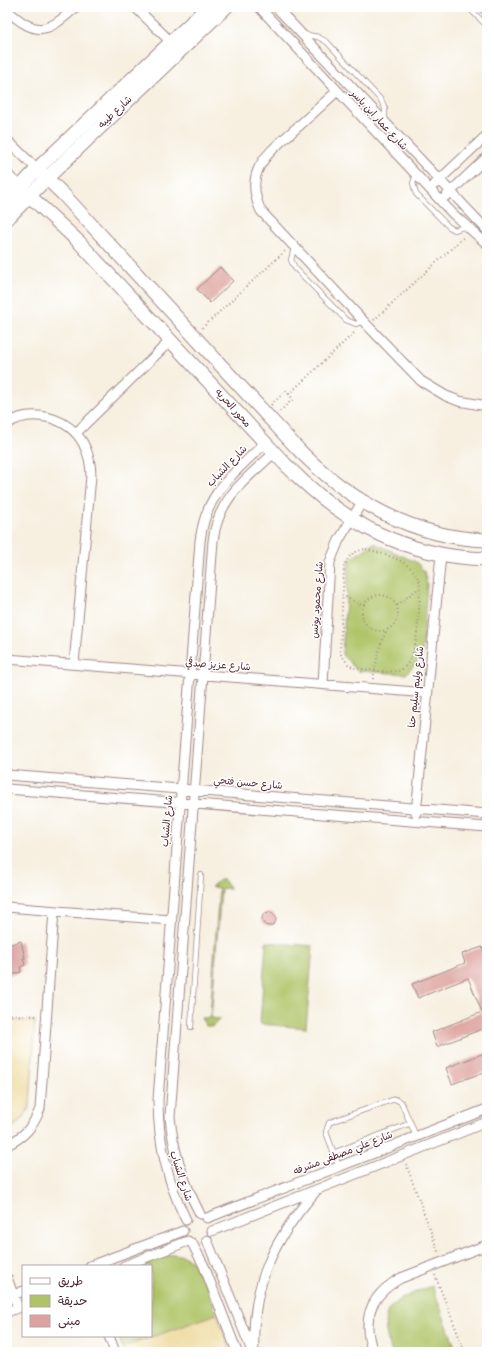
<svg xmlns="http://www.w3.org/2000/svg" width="494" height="1359" viewBox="0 0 494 1359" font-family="'Balsamiq Sans','Playpen Sans Arabic',sans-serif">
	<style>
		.green { fill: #afc468; stroke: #7c724a }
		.sand { fill: #eeda9e; stroke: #9c7c64 }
		.building { fill: #dda39e }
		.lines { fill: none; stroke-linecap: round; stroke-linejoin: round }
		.service-casing { stroke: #a08886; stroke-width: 6 }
		.minor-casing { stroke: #a08886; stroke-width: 11 }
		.secondary-casing { stroke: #a08886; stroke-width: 15 }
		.path { stroke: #a08886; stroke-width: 2; stroke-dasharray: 1 3; stroke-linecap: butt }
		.service { stroke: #fff; stroke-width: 4.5 }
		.minor { stroke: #fff; stroke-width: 9 }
		.secondary { stroke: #fff; stroke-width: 13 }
		.labels { text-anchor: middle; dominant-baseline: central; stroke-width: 3; stroke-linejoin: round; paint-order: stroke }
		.street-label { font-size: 10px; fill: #4a1f2b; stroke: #fff }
	</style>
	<rect width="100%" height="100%" fill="#fff"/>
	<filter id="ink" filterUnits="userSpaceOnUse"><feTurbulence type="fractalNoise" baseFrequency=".025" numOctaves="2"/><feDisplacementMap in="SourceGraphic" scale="8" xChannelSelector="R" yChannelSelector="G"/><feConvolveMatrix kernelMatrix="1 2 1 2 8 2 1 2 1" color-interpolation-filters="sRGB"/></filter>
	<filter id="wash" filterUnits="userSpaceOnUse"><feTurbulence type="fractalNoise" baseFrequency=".012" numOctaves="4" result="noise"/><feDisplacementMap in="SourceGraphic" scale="16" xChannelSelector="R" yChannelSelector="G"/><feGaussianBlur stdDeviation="0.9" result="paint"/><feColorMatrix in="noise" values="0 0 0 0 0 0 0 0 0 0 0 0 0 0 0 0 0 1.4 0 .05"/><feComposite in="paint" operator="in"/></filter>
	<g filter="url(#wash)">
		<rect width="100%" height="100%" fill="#f7f0e1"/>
		<!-- green -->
		<path class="green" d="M374 543 416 562 424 571 427 584 422 657 406 674 358 671 342 655 349 560Z
			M219 880H224L230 889 221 888 211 1018 220 1019 213 1026H206L201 1018H210L219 888 211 887Z
			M266 942 313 946 306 1028 260 1024Z
			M173 1254C203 1256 207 1289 217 1314L122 1348 118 1336H151V1266H139Z
			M432 1286 457 1352H392C374 1305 393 1301 432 1286Z"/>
		<!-- sand -->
		<path class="sand" d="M7 1020 35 1021 30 1106 24 1117 7 1133Z
			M217 1314 231 1352H124L122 1348Z"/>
		<g id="blocks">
			<!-- building -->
			<path class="building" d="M220 267 233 281 210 303 197 289Z
				M262 919a7 7 0 1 1 14 0a7 7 0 1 1-14 0Z
				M21 941 25 958H23L25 965 20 967 21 972 7 976V945Z
				M482 947 487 960V1027L437 1047 432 1032 482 1012 468 978 418 998 412 984 465 963 462 954Z
				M487 1052V1071L452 1084 446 1068Z"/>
		</g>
	</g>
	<g filter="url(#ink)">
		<use href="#blocks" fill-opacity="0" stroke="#a08886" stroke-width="1"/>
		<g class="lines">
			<defs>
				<path id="service" d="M468 7 487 26
					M303 34 318 37 327 42 381 100 385 108V122
					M416 175 413 183 416 194 449 227 455 230 466 226
					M294 248 291 260 295 268 346 320 356 324 363 321
					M191 1027 201 875
					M333 1153 411 1123
					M339 1167 326 1132 329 1123 333 1121 395 1099 401 1102 416 1136"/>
				<path id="minor" d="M135 7 171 42
					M259 7 453 214 487 244
					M276 7 487 230
					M483 7 487 11
					M7 10C37 38 48 32 76 7
					M337 91C323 104 308 118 293 131 266 155 243 172 261 211L368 326 421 381 446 396 459 401 487 406
					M7 140 37 169
					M7 174 20 187
					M435 184 487 135
					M446 196 487 157
					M7 424C32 407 69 418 83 443 89 454 91 465 91 476L74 664
					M76 433 171 340
					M7 659 427 693
					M323 684 330 562 339 540 362 502
					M7 775 487 814
					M7 789 487 827
					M416 813 441 555
					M7 907 170 920
					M7 1145C24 1137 33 1127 40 1109L54 911
					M200 1214C184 1183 173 1153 170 1117L213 541C218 498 245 480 274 453
					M207 1218 487 1109
					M186 1220C167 1181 158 1143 158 1100L200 541C206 492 232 475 265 443
					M212 1231 487 1122
					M207 1240 252 1351
					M192 1243 204 1266 237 1352
					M90 1266 183 1231
					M124 1266 188 1241
					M7 1278 18 1308
					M7 1298 23 1291
					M7 1312 22 1306
					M109 1336 115 1352
					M254 1352C251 1285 273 1240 316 1191
					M373 1352C361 1319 370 1295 401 1278L487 1245"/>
				<path id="secondary" d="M37 169 63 194 298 449C349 501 413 538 487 540
					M20 187 79 242 285 464C342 522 404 557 487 559
					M7 201 37 169 208 7
					M7 219 47 178 226 7"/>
			</defs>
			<!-- service casing -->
			<use href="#service" class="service-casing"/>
			<!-- minor casing -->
			<use href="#minor" class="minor-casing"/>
			<!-- secondary casing -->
			<use href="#secondary" class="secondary-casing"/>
			<!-- path -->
			<path class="path" d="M374 320 465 236
				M202 328 285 251
				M289 394 355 332
				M271 405 286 391 293 399 279 412
				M366 549C388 556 411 559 420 583 419 602 421 667 397 671 386 673 366 669 354 668L348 664 340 653 344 566C349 555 354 551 366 549Z
				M362 613a18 18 0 1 1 36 0a18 18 0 1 1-36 0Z
				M342 595 363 606
				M397 605 419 588
				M373 679 379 649 386 631
				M7 1015 38 1016
				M406 1164 439 1254
				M435 1275 465 1352"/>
			<!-- service -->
			<use href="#service" class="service"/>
			<!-- minor -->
			<use href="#minor" class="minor"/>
			<!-- secondary -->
			<use href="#secondary" class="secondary"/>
		</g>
	</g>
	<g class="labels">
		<!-- street labels -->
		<g class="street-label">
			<text transform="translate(115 112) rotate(-43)">شارع طيبه</text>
			<text transform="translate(379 120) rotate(47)">شارع عمار ابن ياسر</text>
			<text transform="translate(233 408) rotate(48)">محور الحريه</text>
			<text transform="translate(227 466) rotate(-46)">شارع الشباب</text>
			<text transform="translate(317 600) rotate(-86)">شارع محمود يونس</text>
			<text transform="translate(218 665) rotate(4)">شارع عزيز صدقي</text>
			<text transform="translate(416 687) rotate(-84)">شارع وليم سليم حنا</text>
			<text transform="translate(248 783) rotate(5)">شارع حسن فتحي</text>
			<text transform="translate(167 821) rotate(-85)">شارع الشباب</text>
			<text transform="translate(343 1153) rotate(-21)">شارع علي مصطفى مشرفه</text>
			<text transform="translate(181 1176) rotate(72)">شارع الشباب</text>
		</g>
	</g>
	<!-- margin -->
	<rect width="494" height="1359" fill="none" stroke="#fff" stroke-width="24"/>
	<!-- legend -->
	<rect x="22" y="1265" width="130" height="72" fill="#ffffff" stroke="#b7a5aa"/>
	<rect x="30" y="1278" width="20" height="6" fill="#ffffff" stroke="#b7a5aa"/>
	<text x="58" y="1285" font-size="12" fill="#4a1f2b">طريق</text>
	<rect x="30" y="1295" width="20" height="12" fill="#afc468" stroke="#b7a5aa"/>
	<text x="58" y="1305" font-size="12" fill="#4a1f2b">حديقة</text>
	<rect x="30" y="1315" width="20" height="12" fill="#dda39e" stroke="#b7a5aa"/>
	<text x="58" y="1325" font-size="12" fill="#4a1f2b">مبنى</text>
</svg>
